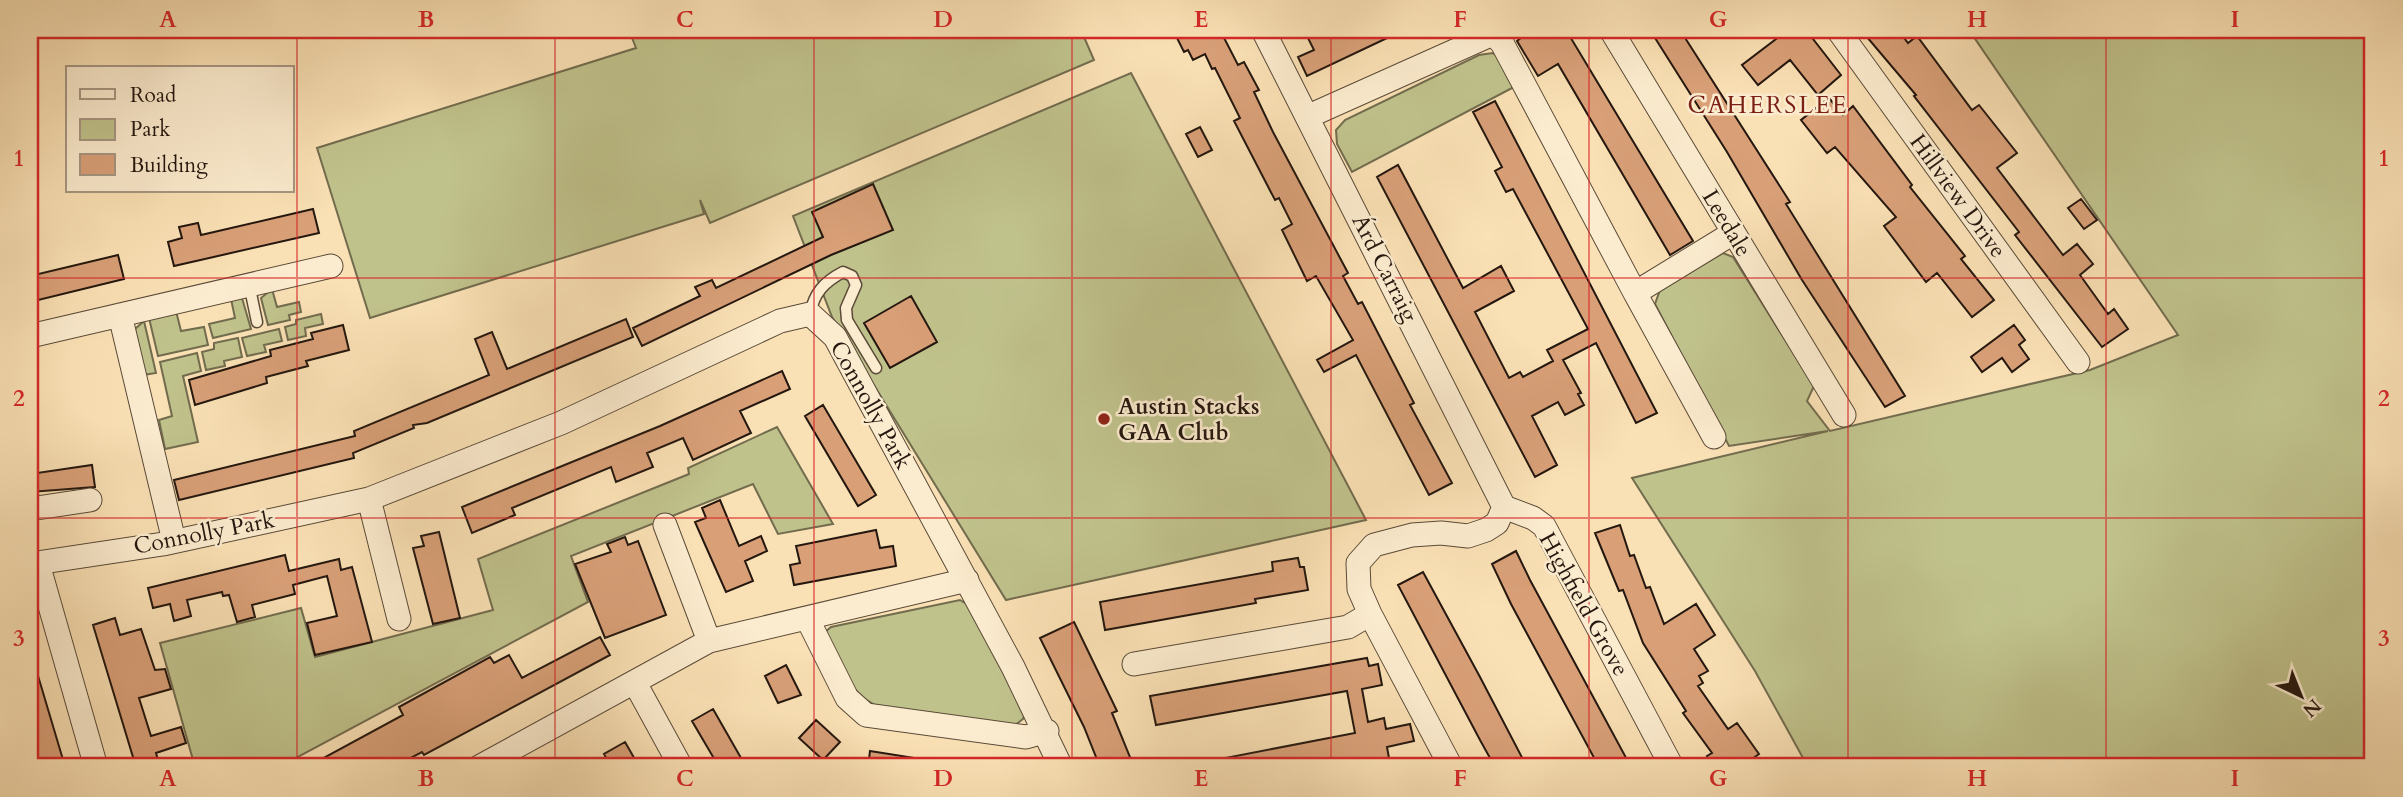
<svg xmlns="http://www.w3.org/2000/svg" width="2403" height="797" viewBox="0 0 2403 797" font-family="Cardo,serif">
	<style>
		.green { fill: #c0c28c; stroke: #726c4e; stroke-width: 2 }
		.building { fill: #d9a078; stroke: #24170f; stroke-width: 2 }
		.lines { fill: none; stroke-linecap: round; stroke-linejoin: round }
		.service-casing { stroke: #5a4a38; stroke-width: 13 }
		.minor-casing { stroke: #5a4a38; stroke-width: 25 }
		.service { stroke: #fceccf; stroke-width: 10 }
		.minor { stroke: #fceccf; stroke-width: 23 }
		.grid { fill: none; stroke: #d62828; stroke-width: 2; stroke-opacity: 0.55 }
		.poi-dot { fill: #8f2418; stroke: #fceccf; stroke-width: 2.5 }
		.labels { text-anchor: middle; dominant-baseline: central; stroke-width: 5; stroke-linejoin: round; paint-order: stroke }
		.street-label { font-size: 23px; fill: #24170f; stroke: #fceccf }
		.poi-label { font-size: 23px; font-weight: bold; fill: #24170f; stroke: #fceccf; text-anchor: start }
		.neighbourhood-label { font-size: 24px; letter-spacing: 2px; fill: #7a1f14; stroke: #fceccf }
		.neatline { fill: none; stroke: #d62828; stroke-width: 2.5 }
		.grid-label { font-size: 23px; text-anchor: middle; font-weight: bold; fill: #d62828 }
	</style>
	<rect width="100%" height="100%" fill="#fae1b5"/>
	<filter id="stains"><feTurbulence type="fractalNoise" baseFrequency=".00286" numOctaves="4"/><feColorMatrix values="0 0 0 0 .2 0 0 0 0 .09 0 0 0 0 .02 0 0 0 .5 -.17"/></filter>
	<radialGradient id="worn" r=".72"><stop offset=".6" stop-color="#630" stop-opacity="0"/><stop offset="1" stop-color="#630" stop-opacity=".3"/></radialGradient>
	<!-- green -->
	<path class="green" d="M629 30H1081L1094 60 710 223 700 200 704 214 370 318 317 148 636 48Z
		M1969 30H2373V767H1808L1755 671 1632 478 1828 431 1729 446 1655 304 1660 290 1723 253 1733 257 1814 386 1807 401 1830 431 2090 370 2178 335Z
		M1493 53 1499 58 1514 87 1352 172 1337 144 1336 130 1345 120 1479 55Z
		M1131 73 1366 520 1006 600 832 317 793 216Z
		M272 289 277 307 299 302 301 312 289 315 290 320 268 325 261 298Z
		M242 298 251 329 213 338 209 324 235 318 231 299Z
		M176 311 181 331 204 327 208 345 158 356 149 318Z
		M321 314 323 324 305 328 306 336 288 340 285 327 296 324V320Z
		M144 321 156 373 143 375 135 329Z
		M279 329 282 341 264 345 266 352 247 356 242 338Z
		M238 338 242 357 224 361 225 366 206 370 202 352 214 349V343Z
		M197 353 201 371 183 376 198 442 165 449 159 420 172 416 160 362Z
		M777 427 833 524 778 534 753 484 571 556 588 602 279 767H195L160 643 301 608 315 657 493 610 478 559 689 474 688 468Z
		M960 600 970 606 1027 708 1023 719 1014 726 884 709C849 697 840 664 824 633L831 627Z"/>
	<!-- building -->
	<path class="building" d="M1173 30H1220L1238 65 1244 62 1259 90 1254 92 1273 132 1348 273 1343 276 1358 304 1362 302 1414 403 1410 405 1452 483 1429 495 1356 355 1324 372 1317 360 1353 340 1316 276 1307 281 1282 230 1292 224 1279 198 1275 200 1234 121 1240 118 1215 68 1212 69 1205 54 1193 60 1188 50 1184 52Z
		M1304 30H1404L1307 76 1298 57 1314 50Z
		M1531 30H1566L1693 241 1670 255 1558 64 1538 76 1517 41Z
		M1650 30H1680L1790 202 1786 204 1905 396 1885 407 1802 280 1727 152Z
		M1788 30H1806L1841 75 1818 95 1790 60 1758 85 1742 65Z
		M1861 30H1898L1908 43 1917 36 1972 110 1979 105 2017 153 1997 168 2063 255 2077 244 2093 264 2080 275 2108 314 2114 309 2128 329 2102 347 2015 235 2019 232 1914 96 1916 95Z
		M1829 98 1843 115 1853 106 1912 185 1910 187 1965 256 1961 259 1994 300 1972 317 1937 273 1926 282 1884 226 1896 217 1835 147 1827 153 1801 120Z
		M1495 101 1657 413 1636 423 1596 343 1563 360 1581 393 1578 394 1584 405 1565 415 1558 402 1532 416 1557 465 1535 477 1377 177 1398 165 1463 288 1501 266 1514 291 1475 312 1509 378 1520 372 1523 377 1553 361 1547 350 1588 329 1513 189 1506 192 1495 171 1502 167 1473 112Z
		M1200 127 1212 150 1198 157 1186 134Z
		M873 184 893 230 831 255 642 346 633 328 700 296 695 287 712 280 716 288 823 237 812 212Z
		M2081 199 2097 220 2084 229 2068 208Z
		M313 209 319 233 174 266 168 242 182 238 179 227 198 223 201 235Z
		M118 255 124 279 30 302V276Z
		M911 296 937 342 890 368 864 323Z
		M626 319 633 337 427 423 413 425 414 428 353 453 354 458 179 500 174 480 355 436 354 431 489 375 475 339 492 332 507 369Z
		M343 325 349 350 306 361 308 366 266 377 267 383 195 405 189 380 271 356 270 350 313 339 311 333Z
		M2014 325 2025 340 2019 345 2029 359 2012 372 2002 358 1982 372 1971 357Z
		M782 371 790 389 740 411 751 433 693 460 683 438 647 453 653 467 616 482 611 467 512 508 515 515 472 533 462 507 660 426Z
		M823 405 876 495 858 506 805 416Z
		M92 465 95 487 30 492V474Z
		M720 500 739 546 761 536 767 551 745 561 753 581 726 592 695 522 706 518 702 508Z
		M1620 525 1630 556 1634 555 1646 588 1650 587 1664 624 1696 604 1715 635 1694 649 1708 671 1699 676 1703 683 1698 686 1728 729 1737 723 1759 754 1741 767H1715L1707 756 1712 753 1683 713 1686 711 1643 643 1623 590 1619 591 1595 533Z
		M876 530 880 548 893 546 896 566 794 585 790 565 800 563 796 546Z
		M439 532 460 618 433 624 413 548 424 546 421 536Z
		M625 537 628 545 638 541 666 615 605 638 575 564 611 552 607 544Z
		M1516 551 1530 580 1631 767H1599L1511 604 1492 564Z
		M285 555 289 571 339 559 341 570 352 567 372 642 315 655 307 623 337 616 327 576 293 585 295 594 252 605 255 617 237 622 229 595 223 596 222 592 187 600 191 616 174 621 170 604 153 608 148 588Z
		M1298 558 1300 567H1304L1308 590 1255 599 1256 603 1105 630 1100 602 1273 571 1272 562Z
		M1423 572 1480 677 1527 767H1495L1480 740 1398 585Z
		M115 618 120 635 141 629 155 670 165 669 171 689 139 698 151 736 181 727 186 743 156 753 160 767H136L93 625Z
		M1074 622 1117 711 1112 713 1134 767H1100L1084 727 1040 638Z
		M600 637 610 655 424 755 422 752 393 767H307L403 715 399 707 490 657 494 663 509 655 522 678Z
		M1367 658 1369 666 1378 664 1382 685 1362 689 1368 722 1384 718 1386 729 1410 724 1414 741 1387 747 1389 758 1336 767H1216L1215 760 1355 733 1347 691 1156 725 1150 696Z
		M33 659 64 763 51 767H35L30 749V660Z
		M786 665 801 695 778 703 765 676Z
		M713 709 741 758 746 767H719L692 721Z
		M816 720 840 742 823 760 799 738Z
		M625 742 633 756 639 767H611L604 754Z
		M870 751 921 759 920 767H868Z"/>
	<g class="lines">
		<defs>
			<path id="service" d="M249 284 257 322
				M810 314C814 293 824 282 843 272L852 276 856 285 846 308 847 320 876 368"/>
			<path id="minor" d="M1263 30 1504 507
				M1611 30 1844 415
				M1838 30 2078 362
				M1309 116 1488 36H1495L1502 43 1635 293
				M120 315 174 541
				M30 336 331 266
				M1714 437 1635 293 1733 233
				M369 499 399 619
				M1504 507 1533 518 1544 526 1672 767
				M30 509 90 500
				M665 525 709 641
				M30 564 163 544 369 499 561 423 780 321 810 314 835 337 1013 667 1061 767
				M38 564 96 767
				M807 618 847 698 866 715 1026 737 1047 731
				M1134 664 1348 627 1370 614
				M635 683 681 767
				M479 767 709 641 967 580
				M1451 767 1370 614 1359 589 1358 563 1374 545 1412 535 1441 533 1468 536 1486 530 1497 523 1504 507"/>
		</defs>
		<!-- service casing -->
		<use href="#service" class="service-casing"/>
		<!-- minor casing -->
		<use href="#minor" class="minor-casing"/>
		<!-- service -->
		<use href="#service" class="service"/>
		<!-- minor -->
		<use href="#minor" class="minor"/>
	</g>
	<!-- grid -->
	<path class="grid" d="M297 30V767M555 30V767M814 30V767M1072 30V767M1331 30V767M1589 30V767M1848 30V767M2106 30V767M30 278H2373M30 518H2373"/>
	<!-- markers -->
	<circle class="poi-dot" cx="1104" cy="419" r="7"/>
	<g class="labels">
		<!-- street labels -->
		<g class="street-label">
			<text transform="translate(1958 196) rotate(54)">Hillview Drive</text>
			<text transform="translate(1727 223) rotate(59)">Leedale</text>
			<text transform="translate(1385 268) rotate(63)">Árd Carraig</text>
			<text transform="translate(871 405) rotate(61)">Connolly Park</text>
			<text transform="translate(204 533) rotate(-11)">Connolly Park</text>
			<text transform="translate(1584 604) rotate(61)">Highfield Grove</text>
		</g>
		<!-- poi labels -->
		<g class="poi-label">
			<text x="1118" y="406">Austin Stacks<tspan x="1118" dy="26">GAA Club</tspan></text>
		</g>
		<!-- neighbourhood labels -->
		<g class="neighbourhood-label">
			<text x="1768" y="105">CAHERSLEE</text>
		</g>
	</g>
	<!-- margin -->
	<rect width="2403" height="797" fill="none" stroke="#fae1b5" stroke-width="77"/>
	<!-- legend -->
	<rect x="66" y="66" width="228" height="126" fill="#fceccf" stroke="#a69782" stroke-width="2"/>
	<rect x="80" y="89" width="35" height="10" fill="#fceccf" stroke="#a69782" stroke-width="2"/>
	<text x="130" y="102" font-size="21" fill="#24170f">Road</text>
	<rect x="80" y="119" width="35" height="21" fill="#c0c28c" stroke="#a69782" stroke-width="2"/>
	<text x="130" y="136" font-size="21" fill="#24170f">Park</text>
	<rect x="80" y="154" width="35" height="21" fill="#d9a078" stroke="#a69782" stroke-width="2"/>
	<text x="130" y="172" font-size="21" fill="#24170f">Building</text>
	<!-- north arrow -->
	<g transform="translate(2301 696) rotate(137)" stroke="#fceccf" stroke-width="5" paint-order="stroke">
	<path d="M0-5L12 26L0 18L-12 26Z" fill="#24170f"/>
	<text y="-10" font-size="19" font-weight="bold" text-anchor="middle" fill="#24170f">N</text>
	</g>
	<rect x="38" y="38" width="2326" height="720" class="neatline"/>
	<g class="grid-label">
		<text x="168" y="27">A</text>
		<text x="426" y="27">B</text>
		<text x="685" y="27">C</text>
		<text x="943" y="27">D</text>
		<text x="1201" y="27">E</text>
		<text x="1460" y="27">F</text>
		<text x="1718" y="27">G</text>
		<text x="1977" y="27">H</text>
		<text x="2235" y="27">I</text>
		<text x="19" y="166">1</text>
		<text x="2384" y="166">1</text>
		<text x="19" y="406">2</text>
		<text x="2384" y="406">2</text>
		<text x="19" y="646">3</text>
		<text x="2384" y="646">3</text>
		<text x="168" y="786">A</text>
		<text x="426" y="786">B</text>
		<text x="685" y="786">C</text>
		<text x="943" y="786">D</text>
		<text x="1201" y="786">E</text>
		<text x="1460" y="786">F</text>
		<text x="1718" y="786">G</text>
		<text x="1977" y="786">H</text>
		<text x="2235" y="786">I</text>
	</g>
	<rect width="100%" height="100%" filter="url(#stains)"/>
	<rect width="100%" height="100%" fill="url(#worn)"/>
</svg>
